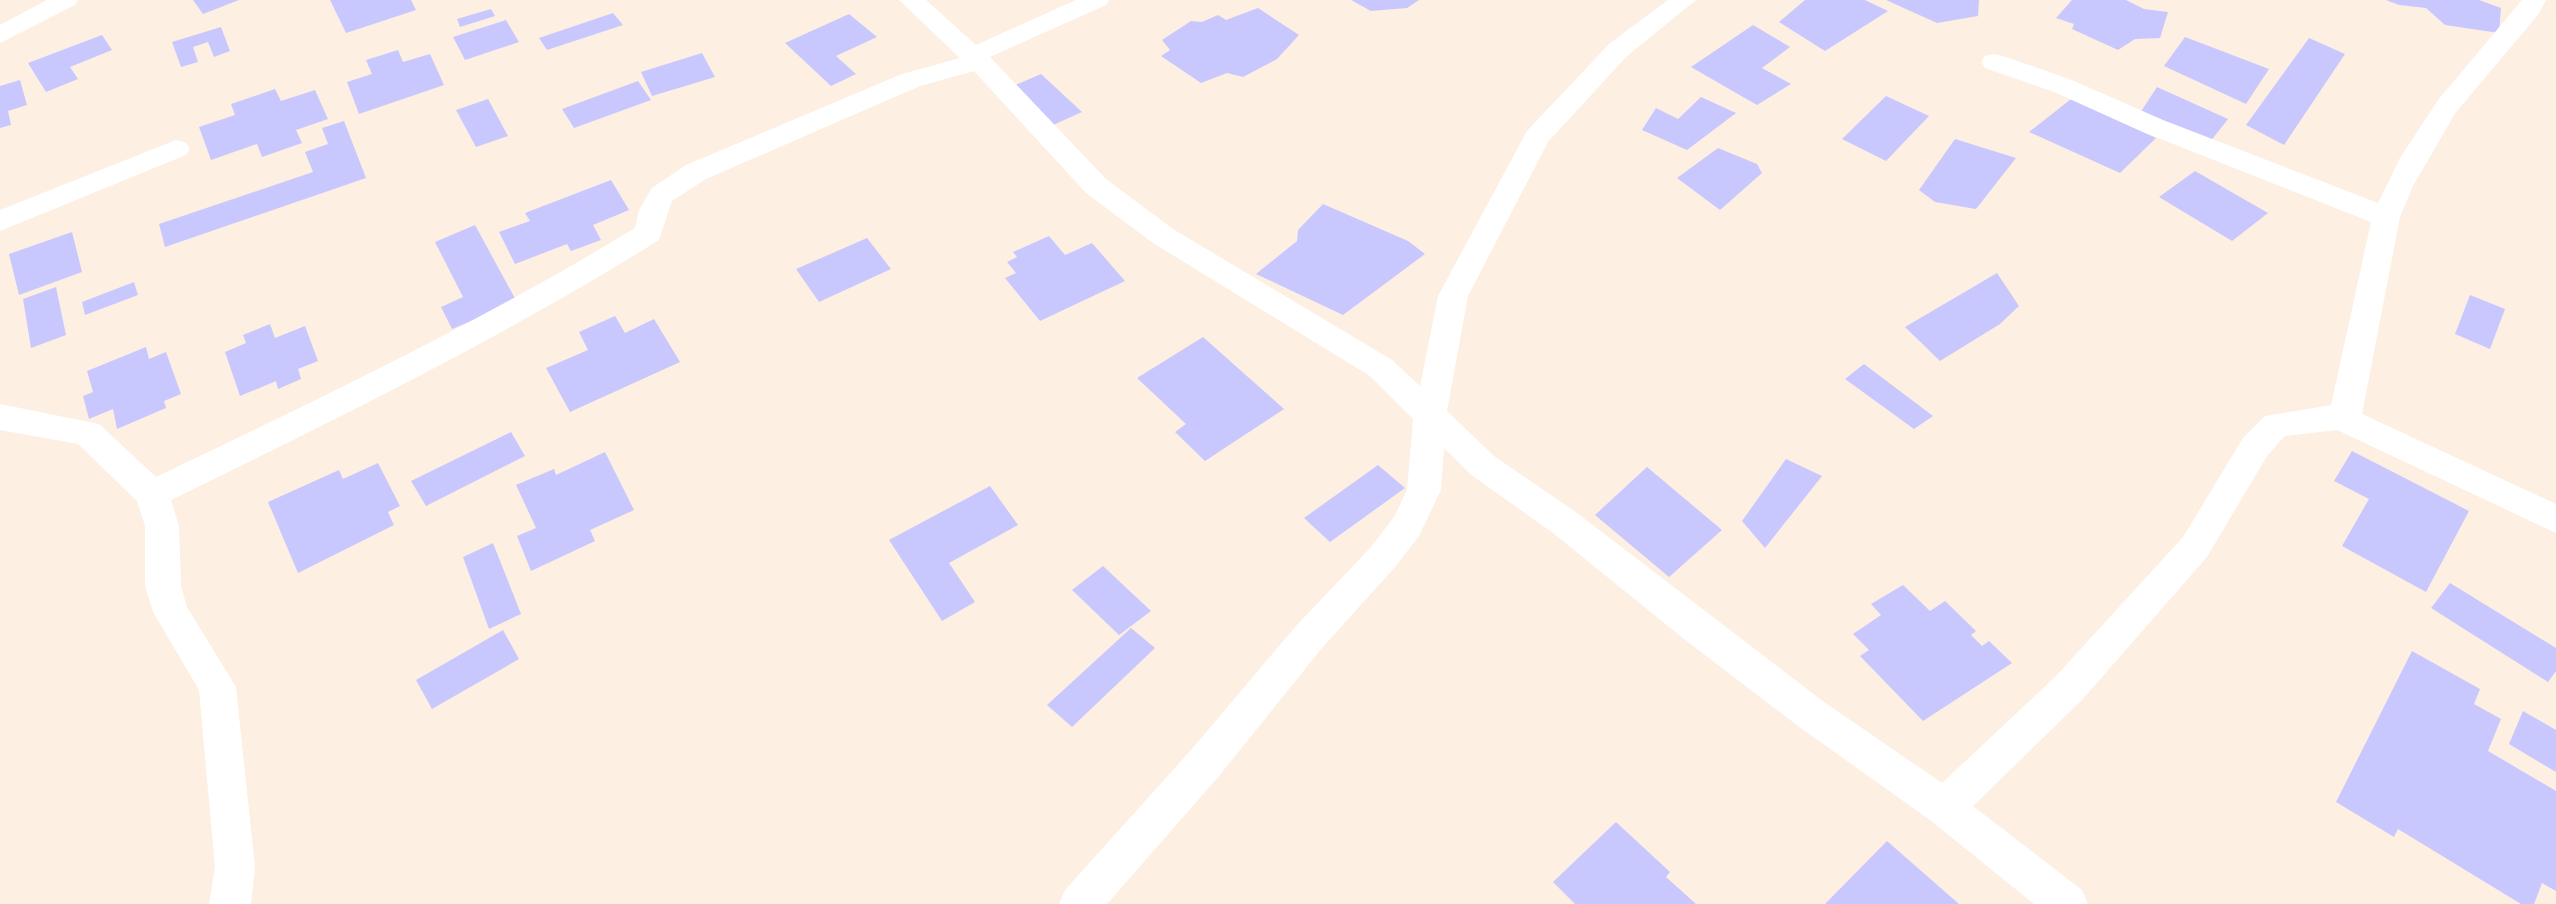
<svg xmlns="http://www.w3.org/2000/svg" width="2556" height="904" viewBox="0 0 2556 904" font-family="Montserrat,sans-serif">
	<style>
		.building { fill: #c9c8fe }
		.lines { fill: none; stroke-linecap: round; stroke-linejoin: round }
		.street { fill: #fff; fill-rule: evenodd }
	</style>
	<rect width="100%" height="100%" fill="#fdefe1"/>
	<!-- building -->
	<path class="building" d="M193 0H239L203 14Z
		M330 0H411L416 10 346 33Z
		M1351 0H1419L1407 8 1371 11Z
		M1805 0H1865L1888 11 1825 51 1779 22Z
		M1886 0H1979L1978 16 1937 23Z
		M2072 0H2126L2144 9 2168 12 2160 38 2135 39 2118 50 2072 29 2074 24 2056 18Z
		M2386 0H2479L2501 8 2499 33 2445 25 2426 8 2399 5Z
		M1258 8 1299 35 1277 59 1243 77 1227 73 1201 83 1161 56 1170 50 1162 40 1191 21 1202 22 1218 15 1226 20Z
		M491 9 495 16 460 27 457 19Z
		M613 13 623 25 547 50 539 38Z
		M849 14 877 37 836 56 856 74 831 86 785 43Z
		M506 20 519 42 465 60 453 37Z
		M1753 25 1790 47 1762 68 1791 84 1757 105 1691 67Z
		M221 27 230 51 214 57 208 42 193 47 198 62 181 67 172 42Z
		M102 35 112 50 70 67 78 79 46 92 28 63Z
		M2185 37 2269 69 2246 104 2164 66Z
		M2309 38 2345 54 2284 145 2246 125Z
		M398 50 403 62 430 54 444 85 359 114 347 82 372 74 366 60Z
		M702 53 715 77 652 96 641 72Z
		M1041 74 1082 112 1051 126 1011 87Z
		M20 80 27 105 8 111 11 125 0 128V86Z
		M638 81 651 100 574 128 562 109Z
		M2157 87 2228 119 2210 142 2140 113Z
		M275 89 281 101 315 90 328 119 296 130 302 143 262 157 257 144 211 160 199 127 235 115 231 104Z
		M1886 96 1929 116 1886 161 1842 139Z
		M1701 97 1736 113 1687 150 1642 130 1656 108 1678 119Z
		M488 99 508 136 476 147 456 110Z
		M2071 99 2156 138 2120 173 2029 132Z
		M344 121 366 178 165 247 159 224 313 172 305 152 328 144 322 128Z
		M1955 139 2016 158 1976 209 1935 202 1919 190Z
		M1718 148 1757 164 1762 173 1720 210 1677 178Z
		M2195 171 2268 213 2232 241 2159 197Z
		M611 180 629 210 593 225 601 240 571 251 567 244 515 264 499 232 530 221 525 213Z
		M1323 204 1408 241 1425 254 1343 315 1256 274 1297 241 1298 230Z
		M475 225 517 302 452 329 441 307 463 297 435 242Z
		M72 232 82 272 19 295 9 254Z
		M1049 236 1065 255 1092 243 1125 281 1040 321 1005 278 1016 273 1007 262 1017 257 1013 252Z
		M867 238 891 269 819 302 796 269Z
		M1997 273 2019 306 2000 324 1940 361 1905 327Z
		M134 282 138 295 85 315 82 302Z
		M56 287 66 335 31 348 23 299Z
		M2470 295 2505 309 2490 349 2455 334Z
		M615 316 625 333 654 319 680 362 570 412 546 368 588 350 579 332Z
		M270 324 275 338 305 326 318 361 298 369 301 379 278 389 276 381 240 396 225 352 246 343 243 335Z
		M1203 337 1284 409 1205 461 1175 432 1186 424 1137 378Z
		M146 347 149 359 166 352 181 394 164 401 166 408 117 429 113 409 89 419 83 396 93 392 87 371Z
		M1864 364 1933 416 1914 429 1845 379Z
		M511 432 525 456 426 506 411 481Z
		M2352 451 2469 511 2426 592 2342 546 2369 499 2334 481Z
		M605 452 634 510 590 530 595 541 531 571 517 536 536 528 516 485 554 469 556 475Z
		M1786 459 1822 476 1765 548 1742 521Z
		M378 463 400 506 388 512 394 525 298 573 268 502 339 470 343 479Z
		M1378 465 1405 488 1330 542 1304 518Z
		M1647 467 1722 530 1669 577 1595 515Z
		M990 486 1018 525 949 563 975 602 942 621 889 540Z
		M493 543 521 614 489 629 463 557Z
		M1103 566 1151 611 1119 635 1072 590Z
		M2450 583 2556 648V671L2548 682 2431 608Z
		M1903 585 1930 611 1945 601 1976 631 1971 635 1982 646 1989 641 2012 663 1923 721 1860 656 1869 650 1853 634 1881 615 1871 604Z
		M1131 628 1155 648 1072 727 1047 705Z
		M503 630 519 659 432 709 416 680Z
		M2412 651 2480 689 2474 704 2501 719 2488 751 2556 791V891L2542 883 2534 904H2521L2398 829 2394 837 2336 802Z
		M2523 711 2556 730V772L2509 744Z
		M1616 822 1670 872 1666 877 1696 904H1575L1553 882Z
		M1887 841 1959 904H1825Z"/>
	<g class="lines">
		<!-- street -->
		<path class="street" d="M47 0H78L75 5 0 43V25Z
			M899 0H926L976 45 1076 0H1109L1106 5 990 57 1106 179 1173 229 1392 360 1420 386 1438 296 1527 131 1609 44 1668 0H1696L1627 56 1548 142 1468 296 1447 411 1494 456 1577 513 1824 702 1942 783 2056 676 2183 537 2243 438 2265 416 2331 405 2371 222 2143 132 2054 92 1985 68 1981 62 1985 56 1994 54 2003 56 2072 80 2163 120 2378 203 2400 158 2438 100 2522 0H2546L2538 15 2456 112 2413 186 2400 217 2362 414 2556 504V533L2337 430 2285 436 2267 456 2207 557 2082 700 1973 806 2082 890 2088 904H2034L1930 820 1798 726 1684 639 1553 533 1470 474 1444 448 1441 490 1419 536 1395 567 1322 648 1219 776 1107 904H1059L1065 890 1191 750 1296 626 1371 547 1394 517 1407 490 1413 419 1370 376 1153 243 1086 193 974 71 920 86 706 179 672 201 659 240C502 338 337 419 171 500L179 526 181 586 187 607 236 687 255 867 251 904H209L215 867 199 690 153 612 145 586V526L137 501 78 444 0 430V404L99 424 156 477C319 399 481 322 635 228L639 210 652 188 686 165 902 74 960 58Z
			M176 140 186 143 190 149 186 155 0 231V210Z"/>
	</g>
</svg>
